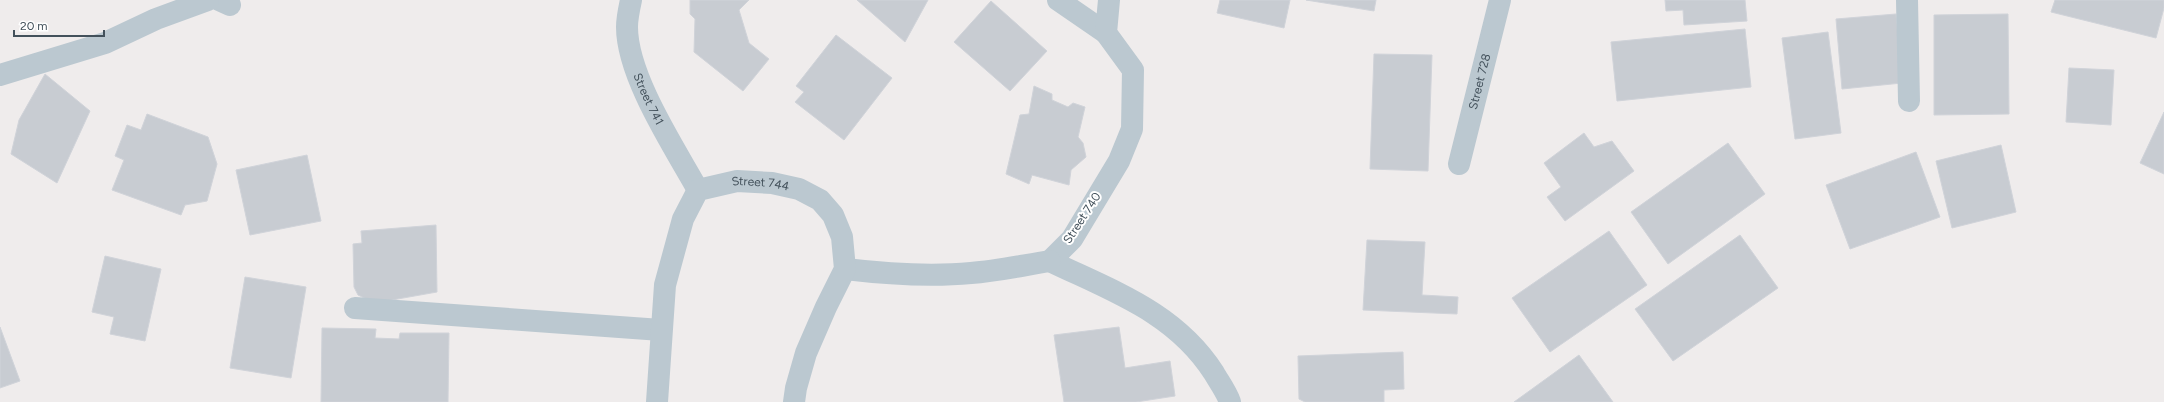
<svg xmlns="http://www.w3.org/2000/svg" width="2164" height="402" viewBox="0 0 2164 402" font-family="Figtree,sans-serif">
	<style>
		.building { fill: #c8ccd2; stroke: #d0d3d9 }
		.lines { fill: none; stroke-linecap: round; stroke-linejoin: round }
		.minor { stroke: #bbc8d0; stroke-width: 22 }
		.labels { text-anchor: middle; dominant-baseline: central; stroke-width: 4; stroke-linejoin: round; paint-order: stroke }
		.street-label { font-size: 12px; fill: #43515b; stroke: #fff }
	</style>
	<rect width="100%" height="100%" fill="#efecec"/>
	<!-- building -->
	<path class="building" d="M690 0H749L739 10 749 43 769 59 743 91 694 52 695 19 690 14Z
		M857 0H928L905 42Z
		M1220 0H1290L1284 28 1217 13Z
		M1306 0H1376L1374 11Z
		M1665 0H1745L1747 21 1684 25 1683 10 1666 11Z
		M2055 0H2164V8L2156 38 2051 12Z
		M991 1 1047 51 1010 91 954 42Z
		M1896 14 1902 83 1842 89 1836 19Z
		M2008 14 2009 114 1934 115V15Z
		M1745 29 1751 87 1617 101 1611 42Z
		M1828 32 1841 133 1795 139 1782 38Z
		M836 35 892 78 844 140 795 102 804 92 796 86Z
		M1374 54 1432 55 1428 171 1370 169Z
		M2069 68 2114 70 2111 125 2066 122Z
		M45 74 90 111 57 183 11 154 19 120Z
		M1034 86 1052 94V100L1068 107 1073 103 1085 107 1078 137 1083 143 1086 157 1071 170 1069 185 1032 175 1029 184 1006 174 1020 115 1029 114Z
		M2164 112V174L2140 163Z
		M147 114 208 137 217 164 207 201 185 205 181 215 112 190 124 160 115 156 127 125 141 130Z
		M1584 133 1594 147 1612 141 1634 171 1565 221 1547 197 1561 187 1544 163Z
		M1728 143 1765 194 1668 264 1631 212Z
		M2001 145 2016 212 1952 228 1936 161Z
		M1916 152 1940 217 1850 249 1826 185Z
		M307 155 321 221 250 235 236 170Z
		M436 225 437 292 375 303 358 295 354 287 353 244 362 243 361 231Z
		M1609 231 1647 285 1550 352 1512 298Z
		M1740 235 1778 288 1673 361 1635 309Z
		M1367 240 1425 242 1422 295 1458 297 1457 314 1363 310Z
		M105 256 161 269 145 341 110 334 114 317 92 312Z
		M245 277 306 287 291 378 230 368Z
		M0 327 20 381 0 388Z
		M1119 327 1125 368 1170 361 1175 396 1136 402H1064L1054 335Z
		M322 328 376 329 375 338 399 339 400 333H449L448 402H321Z
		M1403 352 1404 389 1384 390V402H1305L1299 399 1298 356Z
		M1579 355 1613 402H1514Z"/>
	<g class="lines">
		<!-- minor -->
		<g class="minor">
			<path d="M219 0 230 5"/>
			<path id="s1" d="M631 0C629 9 627 19 627 27 627 76 674 147 698 190"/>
			<path d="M1058 0 1106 33"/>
			<path d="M1109 0 1106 33 1133 70 1132 129 1119 161 1072 239 1050 261C1112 291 1175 312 1214 373 1219 382 1226 391 1230 402"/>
			<path d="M1907 0 1909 101"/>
			<path d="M0 75 105 43 156 19 208 0"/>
			<path id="s2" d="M1459 164 1500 0"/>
			<path d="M845 269C887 274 929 277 971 273 998 271 1024 265 1050 261"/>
			<path d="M355 308 661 330"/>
			<path id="s3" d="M657 402 665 285 683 219 698 190 737 181 772 183 799 189 820 200 833 215 842 237 845 269 826 307 806 353 796 388 794 402"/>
		</g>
	</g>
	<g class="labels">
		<!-- street labels -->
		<g class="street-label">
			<text stroke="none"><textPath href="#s2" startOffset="85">Street 728</textPath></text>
			<text stroke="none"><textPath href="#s1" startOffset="103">Street 741</textPath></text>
			<text stroke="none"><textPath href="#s3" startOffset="282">Street 744</textPath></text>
			<text transform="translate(1082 218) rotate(-57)">Street 740</text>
		</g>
	</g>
	<!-- scale -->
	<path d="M14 30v6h90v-6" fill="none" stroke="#43515b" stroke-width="2"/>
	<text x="20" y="30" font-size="12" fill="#43515b" stroke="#ffffff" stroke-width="3" paint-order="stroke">20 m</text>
</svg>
